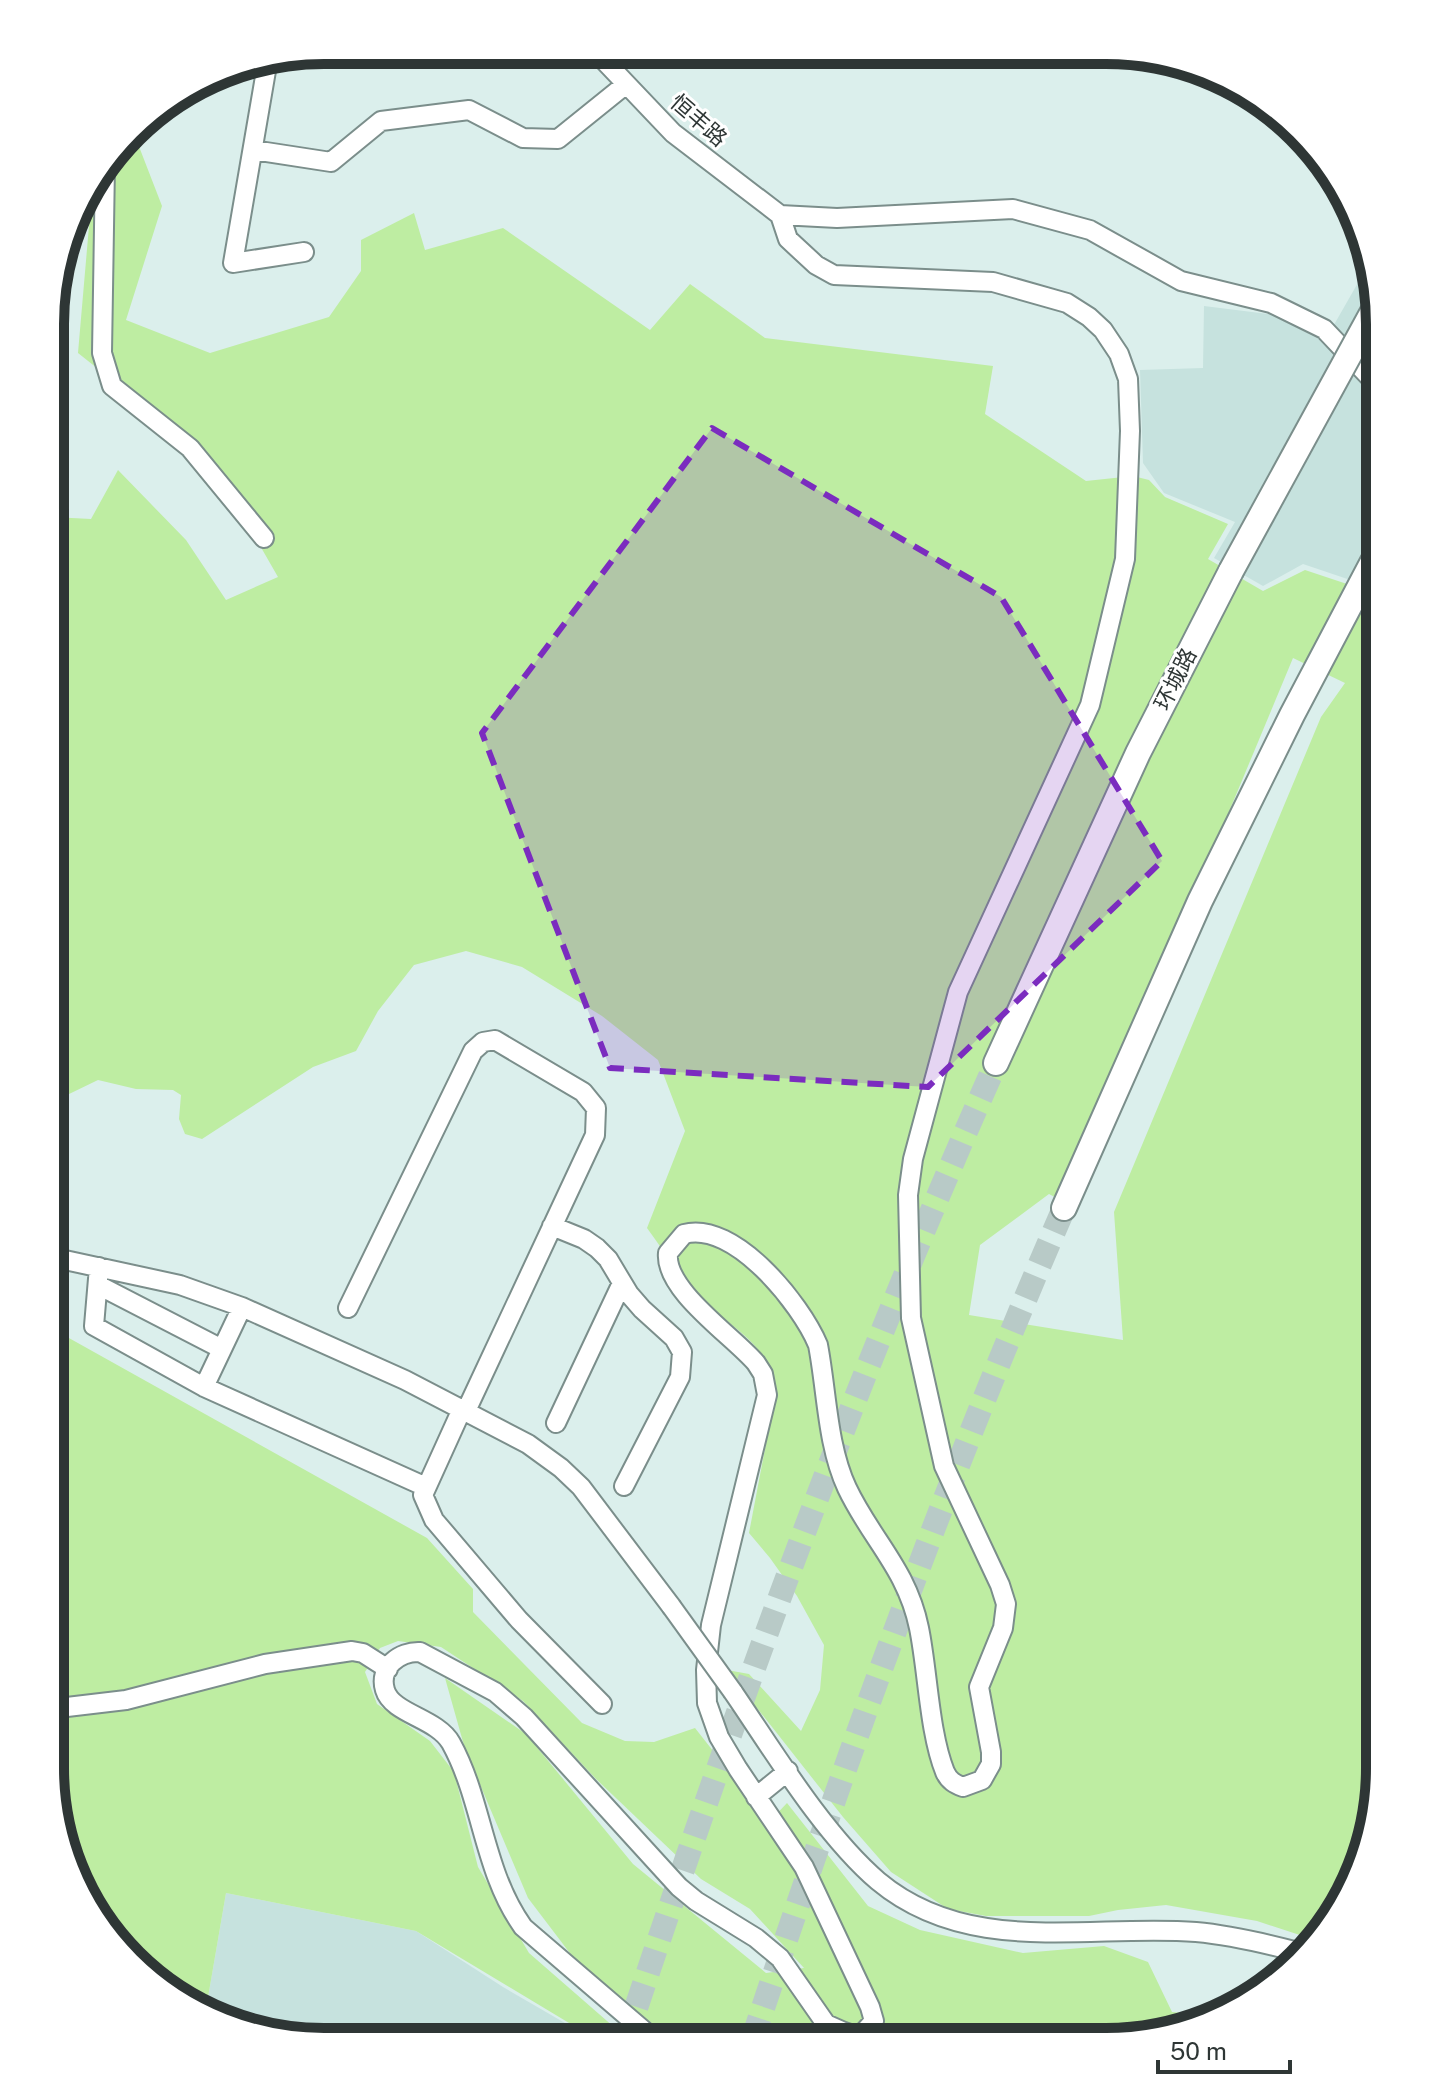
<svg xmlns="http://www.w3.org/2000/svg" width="1430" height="2092" viewBox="0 0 1430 2092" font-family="'Public Sans','Noto Sans SC',sans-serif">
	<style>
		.built { fill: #c6e2de }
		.green { fill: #beeda2; fill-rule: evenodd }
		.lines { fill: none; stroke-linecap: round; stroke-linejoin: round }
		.major-tunnel { stroke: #b8cac7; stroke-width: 24; stroke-dasharray: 24 12; stroke-linecap: butt }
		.minor-casing { stroke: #7b8e8b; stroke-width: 22 }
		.major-casing { stroke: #7b8e8b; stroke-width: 28 }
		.minor { stroke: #fff; stroke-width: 18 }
		.major { stroke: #fff; stroke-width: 24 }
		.minor-bridge-casing { stroke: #7b8e8b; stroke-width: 22; stroke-linecap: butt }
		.major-bridge-casing { stroke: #7b8e8b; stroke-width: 28; stroke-linecap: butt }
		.minor-bridge { stroke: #fff; stroke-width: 18 }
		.major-bridge { stroke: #fff; stroke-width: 24 }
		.marked { fill: #7b2cbf; fill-opacity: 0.2; stroke: #7b2cbf; stroke-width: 6; stroke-dasharray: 16 10; stroke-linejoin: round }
		.labels { text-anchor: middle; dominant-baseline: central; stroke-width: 6; stroke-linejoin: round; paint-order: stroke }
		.street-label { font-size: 22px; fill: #2e3635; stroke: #fff }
		.rim { fill: none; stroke: #2e3635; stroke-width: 10 }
	</style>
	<rect width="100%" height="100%" fill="#dbefec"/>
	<!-- built -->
	<path class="built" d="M1367 267 1380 324V590L1303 564 1263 586 1214 558 1235 522 1164 493 1143 463 1140 370 1203 368 1204 306 1283 316 1327 337Z
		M226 1893 416 1931 503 1987 596 2041 289 2040 206 2009Z"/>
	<!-- green -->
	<path class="green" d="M133 131 162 206 126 320 210 353 329 317 361 271V240L414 213 425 250 503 228 650 330 690 284 765 338 993 366 985 414 1086 481 1133 476 1149 480 1165 497 1228 524 1208 559 1263 591 1305 570 1380 595 1379 1786 1333 1920 1312 1939 1257 1921 1166 1905 1118 1910 1089 1916H986L948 1909 891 1872 843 1817 727 1670 749 1674 801 1731 820 1690 824 1645 797 1596 770 1558 749 1533 775 1396C773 1339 723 1327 691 1288 675 1270 662 1248 647 1228L685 1131 658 1060 602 1016 522 967 466 951 414 965 378 1011 356 1051 313 1067 202 1139 185 1134 179 1119 181 1095 173 1090 136 1089 98 1080 67 1095 63 1144 51 1140 52 517 91 519 118 470 186 540 226 600 278 577 209 457 78 353 93 180ZM1293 658 1345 683 1321 717 1114 1212 1123 1340 969 1315 980 1245 1049 1194 1066 1203Z
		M51 1328 427 1538 473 1589V1612L582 1723 625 1741 654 1742 695 1728 769 1822 787 1803 868 1906 920 1930 1023 1953 1104 1946 1148 1962 1172 2012 1219 2016 1129 2037 1066 2028 1000 2042 666 2041 585 1973 528 1898 465 1749 445 1678 526 1734 633 1864 766 1973 804 1968 750 1909 701 1879 596 1779 523 1701 441 1647 398 1641 380 1648 365 1672 377 1704 430 1741 454 1772 478 1867 529 1953 630 2041H599L416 1931 226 1893 206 2009 172 1995 78 1889 50 1768Z"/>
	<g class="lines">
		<!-- major-tunnel -->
		<path class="major-tunnel" d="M625 2041C735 1710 854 1381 996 1063
			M752 2041C845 1760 946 1480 1064 1208"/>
		<defs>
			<path id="minor" d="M595 51 673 133 780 215
				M267 65 233 263 304 252
				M253 150 331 162 381 121 469 110 523 138 558 139 625 85
				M105 165 102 353 112 386 190 448 264 538
				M780 215 837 218 1013 209 1090 230 1181 281 1271 303 1324 329 1380 388
				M552 1226 584 1239 597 1248 608 1259 629 1294 642 1309 674 1338 682 1352 680 1377 624 1486
				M51 1257 180 1285 242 1307 405 1380 528 1444 561 1468 581 1487 671 1606
				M99 1267 94 1326 204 1387 426 1487
				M98 1285 222 1349
				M348 1308 473 1051 483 1042 495 1040 583 1092 596 1108 595 1135 466 1411
				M204 1387 242 1307
				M462 1409 423 1495 434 1520 519 1620 602 1704
				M556 1423 622 1283
				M733 1692C774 1752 824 1835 878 1881 969 1957 1088 1924 1196 1932 1230 1935 1264 1943 1298 1952
				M50 1709 126 1700 265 1664 352 1651 363 1653 388 1669
				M756 1797 788 1771
				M656 2041 523 1927C483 1871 483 1801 451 1743 437 1718 392 1714 385 1690 378 1667 400 1651 420 1652L495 1692 524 1717 679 1887 696 1901 756 1938 780 1958 826 2024 844 2032 853 2035 863 2033 874 2021 870 2007 804 1867 738 1769 719 1737 707 1703 706 1670 711 1625 767 1395 763 1374 756 1363C733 1336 664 1290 668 1253L684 1234C734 1220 801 1304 818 1345 827 1392 827 1445 847 1488 871 1539 907 1569 919 1628 928 1672 929 1732 945 1772 949 1781 955 1784 963 1787L982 1780 991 1764V1752L979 1687 1003 1628 1006 1604 1000 1585 944 1466 911 1318 908 1195 913 1159 958 992 1090 705 1125 559 1130 431 1128 379 1119 354 1103 330 1089 317 1067 303 993 282 834 275 816 265 788 239 780 215"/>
			<path id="major" d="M996 1063 1138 753 1231 571
				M1064 1208 1200 901 1292 715 1380 548"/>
		</defs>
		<!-- minor casing -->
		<use href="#minor" class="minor-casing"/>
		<!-- major casing -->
		<use href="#major" class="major-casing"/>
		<!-- minor -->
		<use href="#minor" class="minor"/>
		<!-- major -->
		<use href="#major" class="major"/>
		<defs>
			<path id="minor-bridge" d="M671 1606 733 1692"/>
			<path id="major-bridge" d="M1231 571 1376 306"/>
		</defs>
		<!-- minor-bridge casing -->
		<use href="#minor-bridge" class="minor-bridge-casing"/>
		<!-- major-bridge casing -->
		<use href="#major-bridge" class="major-bridge-casing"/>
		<!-- minor-bridge -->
		<use href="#minor-bridge" class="minor-bridge"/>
		<!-- major-bridge -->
		<use href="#major-bridge" class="major-bridge"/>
	</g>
	<!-- marked area -->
	<path class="marked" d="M712 428 1001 597 1162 861 928 1087 610 1068 482 733Z"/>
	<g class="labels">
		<!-- street labels -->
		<g class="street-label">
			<text transform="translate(699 120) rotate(41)">恒丰路</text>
			<text transform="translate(1175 679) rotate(-63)">环城路</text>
		</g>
	</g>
	<!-- crop -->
	<path d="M0 0H1430V2092H0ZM324 64H1106A260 260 0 0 1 1366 324V1768A260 260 0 0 1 1106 2028H324A260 260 0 0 1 64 1768V324A260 260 0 0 1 324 64Z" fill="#fff" fill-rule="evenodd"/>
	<path class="rim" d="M324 64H1106A260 260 0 0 1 1366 324V1768A260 260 0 0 1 1106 2028H324A260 260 0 0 1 64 1768V324A260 260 0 0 1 324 64Z"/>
	<!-- scale -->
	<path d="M1158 2060v12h132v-12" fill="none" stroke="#2e3635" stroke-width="4"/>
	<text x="1170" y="2060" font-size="24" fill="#2e3635" stroke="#ffffff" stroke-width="6" paint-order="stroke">50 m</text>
</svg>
